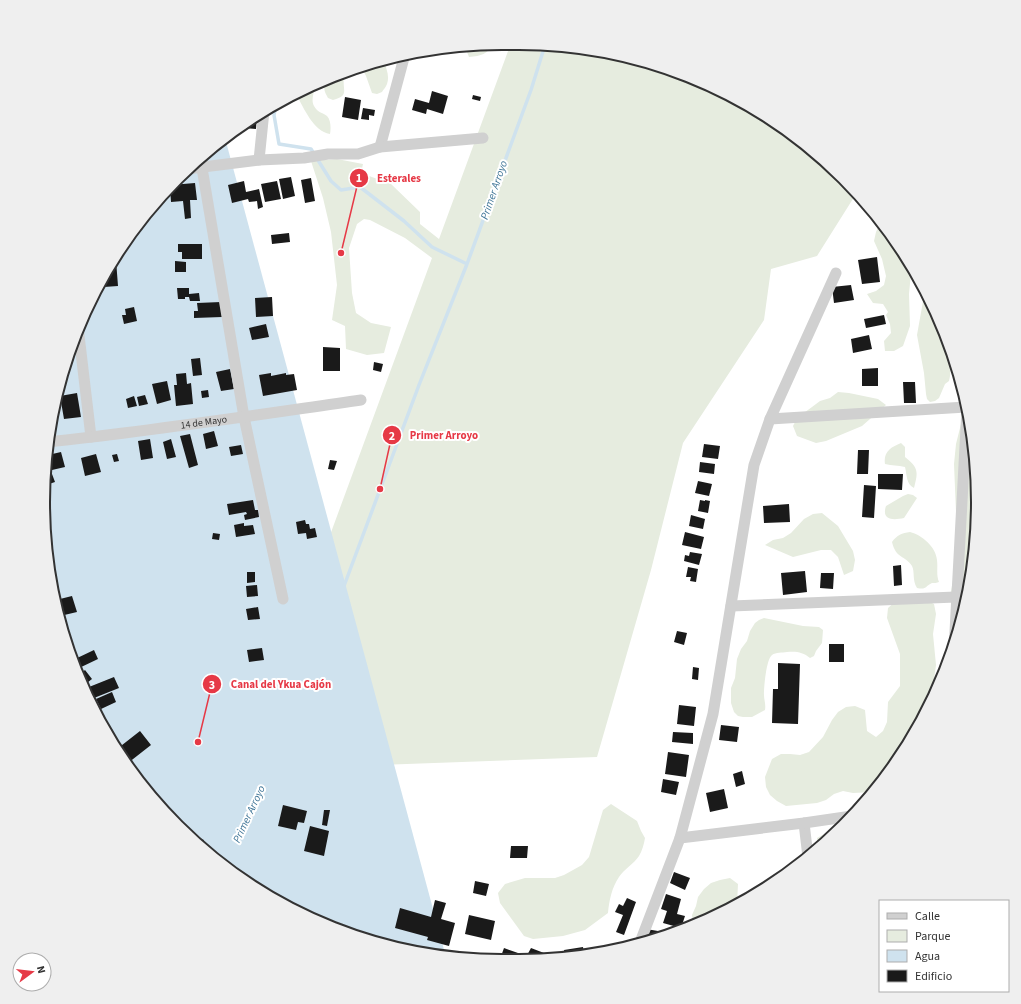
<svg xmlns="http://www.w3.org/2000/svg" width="1021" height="1004" viewBox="0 0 1021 1004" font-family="'Source Sans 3',sans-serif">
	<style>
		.green { fill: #e6ecdf }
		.water { fill: #cfe2ee }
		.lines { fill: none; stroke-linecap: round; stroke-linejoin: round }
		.stream { stroke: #cfe2ee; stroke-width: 3.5 }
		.building { fill: #1a1a1a }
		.street { stroke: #d0d0d0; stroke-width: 11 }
		.labels { text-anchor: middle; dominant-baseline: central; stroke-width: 4; stroke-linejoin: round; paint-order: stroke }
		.street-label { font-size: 10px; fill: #333; stroke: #fff }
		.water-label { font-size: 11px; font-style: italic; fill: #3f7597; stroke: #fff }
		.rim { fill: none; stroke: #333; stroke-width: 2 }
		.leader { fill: none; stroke: #e63946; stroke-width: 1.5 }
		.callout-dot { fill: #e63946; stroke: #fff; stroke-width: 1.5 }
		.mark-label { font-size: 12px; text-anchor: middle; font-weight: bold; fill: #fff }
		.callout-label { font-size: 11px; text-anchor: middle; font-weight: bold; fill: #e63946; stroke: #fff; stroke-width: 4; stroke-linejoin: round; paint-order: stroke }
	</style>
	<rect width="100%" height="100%" fill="#fff"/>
	<!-- green -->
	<path class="green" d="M511 43 579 47 667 67 749 105 822 157 856 194 817 256 771 269 764 320 683 443 651 570 597 757 298 768 250 883 225 866 319 565 432 258 405 238 370 220 364 219 357 224 349 248 352 293 356 313 371 323 391 327 384 353 367 355 346 349 345 326 332 320 337 285 331 232 323 198 311 161 337 159 363 164 361 173 391 184 420 212V224L439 239Z
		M495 44C486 54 482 56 469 57L465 47Z
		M384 61C386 68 390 76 387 84 386 87 383 90 382 92L377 94 372 93 366 76 364 72 354 70 351 73 349 78 344 77C342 90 350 96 333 100L328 98C326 94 322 89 326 84 333 72 370 65 384 61Z
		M313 85C316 92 310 98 314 106 318 113 322 112 327 116 331 120 331 129 330 134 313 131 304 108 296 94Z
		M881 221 913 271 911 273 909 294 910 326 903 346 894 351H885L884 341 891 333 890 324 886 315 888 312 883 304 873 303 867 294 876 291 884 285 886 276 882 259 874 241 876 232Z
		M925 290 931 299 951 353 950 376 949 381 945 384 939 398 935 401 930 402 927 399 926 394 924 373 917 335Z
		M961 379 962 383 977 472 974 562 954 650V627L950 596 956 565 957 536 954 464 956 444 961 424Z
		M838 392 849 393 878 399 886 405 862 426 826 441 816 443 797 436 793 426 797 418 812 407 820 401 830 398Z
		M901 443 905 447V457C919 468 918 472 914 488 906 484 907 475 905 467 898 465 892 466 885 464 883 452 891 447 901 443Z
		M908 494 913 495 917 498 904 518C894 520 881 521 886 506L903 496Z
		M822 513 838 526 853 551 855 560 853 571 844 575 838 557 831 550H821L793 557 765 545 773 540 783 538 791 533 804 519 813 514Z
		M910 532C922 535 936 547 937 560 938 568 936 575 939 582 937 583 934 583 932 583 925 586 927 590 917 588 912 580 915 572 912 566 905 555 896 559 892 542 897 535 902 533 910 532Z
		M915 595 934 604 936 614 933 634 936 665 933 686 934 694 916 732 873 792 853 793 843 791 834 794 826 800 817 803 786 806 777 801 770 795 766 787 765 777 772 759 781 754H790L800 755 809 752 823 737 832 720 838 712 846 707 855 706 865 710 867 731 876 737 883 731 887 722 888 702 900 686V654L887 618 888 608 896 601Z
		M764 618 803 626 819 627 823 630 822 643 816 651 814 656 810 658C803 652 796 651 787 652 782 653 776 652 772 655 766 660 764 687 764 695 764 700 766 704 765 710L752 717H743L738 716 734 712 731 703V688L735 678 737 659 741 649 747 641 750 631 755 623 759 620Z
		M611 804 637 821 641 831 645 838C644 844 642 851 639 856 634 864 624 869 619 877 612 887 609 901 608 913L585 930 563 936 533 939 524 936 500 903 498 893 505 884 525 878H555L564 875 582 865 589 857 603 810Z
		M836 831 818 848 817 838 826 833Z
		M730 878 738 884 737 904 722 914 693 925 692 915 696 906 698 897 704 889 711 883 720 880Z"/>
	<!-- water -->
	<path class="water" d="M225 138 446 957H442L355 937 273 900 200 847 138 781 90 705 59 621 44 532 47 442 78 327 120 247 177 178Z"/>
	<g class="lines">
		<!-- stream -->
		<path class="stream" d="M276 105 274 115 279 144 311 149 331 181 341 190 360 187 404 221 432 247 467 264
			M344 586 419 385 467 264 531 90 545 45"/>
	</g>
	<!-- building -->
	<path class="building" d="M451 48 450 53 438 49Z
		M432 91 448 96 443 114 427 109 426 114 412 110 415 99 429 103Z
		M473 95 481 97 480 101 472 99Z
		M345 97 361 100 358 120 342 117Z
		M363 108 375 110 374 116 369 115V120L361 119Z
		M257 115 256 129 244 128 245 122Z
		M291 177 295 196 283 199 279 179Z
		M311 178 315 201 305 203 301 180Z
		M244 181 246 192 259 189 263 207 258 209 257 201 249 202 248 199 232 203 228 185Z
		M277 181 281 199 265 202 261 184Z
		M195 183 197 200H190L191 218 185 219 183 201 171 202 170 187 171 185Z
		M289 233 290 242 272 244 271 235Z
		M178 244H202V259H182V252H178Z
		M877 257 880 282 862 284 858 260Z
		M113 260H116L118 286 104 287V278Z
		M175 261 186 262V272H175Z
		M851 285 854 300 834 303 832 287Z
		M177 288H189V294L199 293 200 301H190L189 297H185V299H178Z
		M272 297 273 316 256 317 255 298Z
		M221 302 222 317 194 318V311H198L197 303Z
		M134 307 137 321 124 324 122 315H126L125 309Z
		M884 315 886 324 866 328 864 319Z
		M266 324 269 337 252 340 249 328Z
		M869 335 872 349 853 353 851 339Z
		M323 347 340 348V371H323Z
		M200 358 202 375 193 376 191 359Z
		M374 362 383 364 381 372 373 370Z
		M878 368V386H862V369Z
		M230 369 234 389 221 391 216 372Z
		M186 373 187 384 191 383 193 404 176 406 174 385H177L176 374Z
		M271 373V376L286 373V375L294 374 297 390 263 396 259 375Z
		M167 381 171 400 157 404 152 384Z
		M903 382H915L916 403H904Z
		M208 390 209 397 202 398 201 391Z
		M77 393 81 417 64 419 60 396Z
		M145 395 148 404 139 406 137 397Z
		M134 396 137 406 128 408 126 399Z
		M214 431 218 446 206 449 203 434Z
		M190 434 198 465 189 468 180 436Z
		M150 439 153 458 141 460 138 441Z
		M171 439 176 457 167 459 163 442Z
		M704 444 720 446 718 459 702 457Z
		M241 445 243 454 231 456 229 447Z
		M858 450H869L868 474H857Z
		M61 452 65 467 52 470 48 455Z
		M96 454 101 472 85 476 81 458Z
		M117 454 119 461 114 462 112 455Z
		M46 458 55 482 46 485Z
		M330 460 337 461 334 470 328 469Z
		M700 462 715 464 714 474 699 472Z
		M878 474H903L902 490 878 489Z
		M698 481 712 484 709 496 695 493Z
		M864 485 876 486 874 518 862 517Z
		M253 500 255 510H258L259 517 245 520 244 515 247 514 246 512 229 515 227 504Z
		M700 500 705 501V500L710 501 708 513 698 511Z
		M789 504 790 522 764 523 763 506Z
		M691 515 705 519 703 529 689 526Z
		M305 520 306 524H309L310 529 315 528 317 537 307 539 306 533 298 534 296 522Z
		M244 523V526L253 525 255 534 236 537 234 525Z
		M685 532 704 537 701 549 682 545Z
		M213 533 220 534 219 540 212 539Z
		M690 552 702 554 699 565 684 561 685 555 689 556Z
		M901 565 902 585 894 586 893 566Z
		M688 567 698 569 696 582 690 581 691 577H686Z
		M805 571 807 592 783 595 781 573Z
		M247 572H255V582L247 583Z
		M821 573H834L833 589 820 588Z
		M257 585 258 596 247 597 246 586Z
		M72 596 77 612 60 616 56 600Z
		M258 607 260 619 248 620 246 609Z
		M677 631 687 633 684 645 674 642Z
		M829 644H844V662H829Z
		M262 648 264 660 249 662 247 650Z
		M94 650 98 659 77 669 73 660Z
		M778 663 800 664 798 724 772 723 773 689H778Z
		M693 667 699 668 698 680 692 679Z
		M85 670 92 679 83 686 79 675Z
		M114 677 119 688 89 700 84 689Z
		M112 692 116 702 101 709 96 699Z
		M679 705 696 707 694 726 677 724Z
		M721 725 739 727 737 742 719 740Z
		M112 729 116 744 115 745 106 730Z
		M140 731 151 745 128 763 117 749Z
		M673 732 693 733V744L672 742Z
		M668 752 689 755 686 777 665 774Z
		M742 771 745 784 736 787 733 774Z
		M145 779 151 791 148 792 139 782Z
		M663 779 679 782 676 795 661 792Z
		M724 789 728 808 710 812 706 793Z
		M283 805 307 811 304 823 298 822 296 830 278 826Z
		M324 810H330L327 826 322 825Z
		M310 826 329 831 324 856 304 851Z
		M188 835 204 840 202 849Z
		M511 846H528L527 858H510Z
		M207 852 218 855 217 859Z
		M674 872 690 878 685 890 670 883Z
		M475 881 489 884 486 896 473 893Z
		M666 894 681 899 677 914 685 916 681 928 663 923 667 911 661 909Z
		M627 898 636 902 624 935 616 932 623 915 615 912 619 904 623 906Z
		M435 900 446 903 441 919 455 923 449 946 427 940 428 937 395 928 400 908 431 917Z
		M469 915 495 921 491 940 465 934Z
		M646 929 670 933 649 941 642 940Z
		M583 947 584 954 565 957 564 950Z
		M504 948 518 953 515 959H500Z
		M531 948 544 953 541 960 525 959Z"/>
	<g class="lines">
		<!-- street -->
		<g class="street">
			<path d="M380 147 405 54"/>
			<path d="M259 160 264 111"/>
			<path d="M202 168 244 417 283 599"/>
			<path d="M187 169 259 160 304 158 328 154H358L380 147 483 138"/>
			<path d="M78 327 91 437"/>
			<path d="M770 419 966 407"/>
			<path id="s1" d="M47 442C152 431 256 415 361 400"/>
			<path d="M731 606 956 597"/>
			<path d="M954 650 967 409"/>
			<path d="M804 823 808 857"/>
			<path d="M680 838 804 823 852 816"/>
			<path d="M639 945 680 838 713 714 754 465 770 419 836 273"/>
		</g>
	</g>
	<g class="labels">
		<!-- street labels -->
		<g class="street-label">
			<text stroke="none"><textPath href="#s1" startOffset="158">14 de Mayo</textPath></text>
		</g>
		<!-- water labels -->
		<g class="water-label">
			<text transform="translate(494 190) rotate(-71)">Primer Arroyo</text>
			<text transform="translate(249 814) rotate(-65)">Primer Arroyo</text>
		</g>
	</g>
	<!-- crop -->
	<path d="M0 0H1021V1004H0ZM502 50H519A452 452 0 0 1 971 502V502A452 452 0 0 1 519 954H502A452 452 0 0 1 50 502V502A452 452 0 0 1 502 50Z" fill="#efefef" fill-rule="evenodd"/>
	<path class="rim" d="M502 50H519A452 452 0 0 1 971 502V502A452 452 0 0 1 519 954H502A452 452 0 0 1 50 502V502A452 452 0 0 1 502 50Z"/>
	<!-- callouts -->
	<path class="leader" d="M341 253L359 178M380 489L392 435M198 742L212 684"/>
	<g class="callout-dot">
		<circle cx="341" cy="253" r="4"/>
		<circle cx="380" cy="489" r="4"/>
		<circle cx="198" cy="742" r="4"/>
		<circle cx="359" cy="178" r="10"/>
		<circle cx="392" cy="435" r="10"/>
		<circle cx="212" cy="684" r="10"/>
	</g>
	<g class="mark-label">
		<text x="359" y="182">1</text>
		<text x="392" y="440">2</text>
		<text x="212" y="689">3</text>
	</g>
	<g class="callout-label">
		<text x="399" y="182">Esterales</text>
		<text x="444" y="439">Primer Arroyo</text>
		<text x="281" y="688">Canal del Ykua Cajón</text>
	</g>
	<!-- legend -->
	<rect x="879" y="900" width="130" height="92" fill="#ffffff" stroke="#adadad"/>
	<rect x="887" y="913" width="20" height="6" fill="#d0d0d0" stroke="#adadad"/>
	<text x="915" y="920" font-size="12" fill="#333333">Calle</text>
	<rect x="887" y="930" width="20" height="12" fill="#e6ecdf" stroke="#adadad"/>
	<text x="915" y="940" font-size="12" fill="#333333">Parque</text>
	<rect x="887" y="950" width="20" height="12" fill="#cfe2ee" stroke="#adadad"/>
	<text x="915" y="960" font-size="12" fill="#333333">Agua</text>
	<rect x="887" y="970" width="20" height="12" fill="#1a1a1a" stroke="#adadad"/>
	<text x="915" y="980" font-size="12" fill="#333333">Edificio</text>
	<!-- north arrow -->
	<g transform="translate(32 972) rotate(75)"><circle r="19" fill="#ffffff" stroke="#adadad"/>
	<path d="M0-3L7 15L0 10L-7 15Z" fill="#e63946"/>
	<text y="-6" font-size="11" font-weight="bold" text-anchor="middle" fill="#333333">N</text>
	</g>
</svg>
